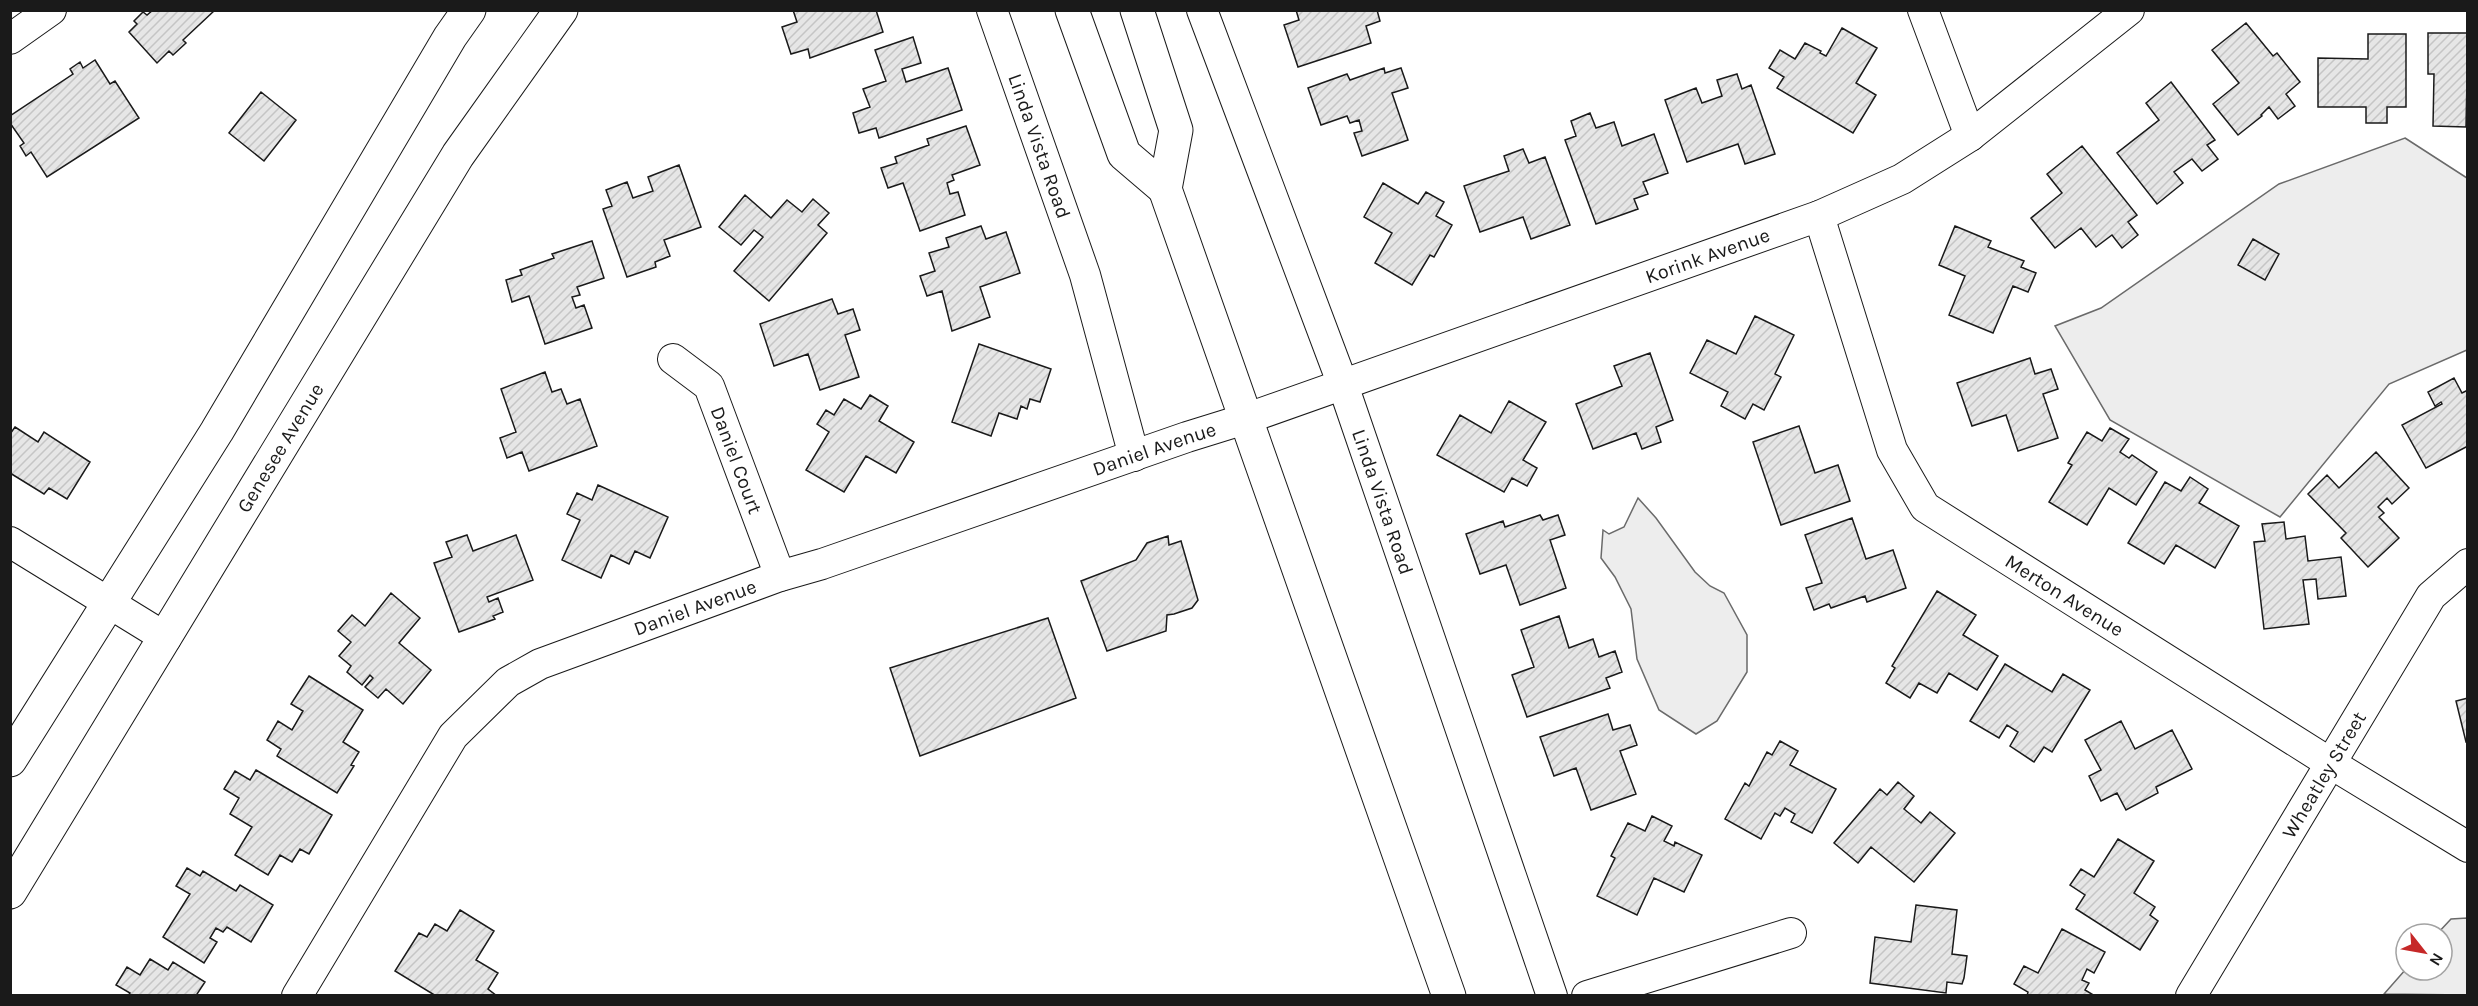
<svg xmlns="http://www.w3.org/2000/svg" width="2478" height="1006" viewBox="0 0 2478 1006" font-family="Karla,sans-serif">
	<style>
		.built { fill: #ededed; stroke: #6a6a6a; stroke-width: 1.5 }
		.building { fill: url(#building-hatch); stroke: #1a1a1a; stroke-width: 1.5 }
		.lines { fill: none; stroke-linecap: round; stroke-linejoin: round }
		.minor-casing { stroke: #1a1a1a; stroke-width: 32 }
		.primary-casing { stroke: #1a1a1a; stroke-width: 35 }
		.minor { stroke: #fff; stroke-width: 30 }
		.primary { stroke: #fff; stroke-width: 33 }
		.labels { text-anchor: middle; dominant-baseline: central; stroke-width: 4.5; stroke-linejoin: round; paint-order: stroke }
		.street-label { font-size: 20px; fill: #1a1a1a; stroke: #fff }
	</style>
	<defs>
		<pattern id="building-hatch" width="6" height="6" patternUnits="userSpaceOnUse" patternTransform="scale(1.5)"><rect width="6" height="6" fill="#e6e6e6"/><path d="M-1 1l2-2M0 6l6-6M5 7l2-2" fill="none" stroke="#c5c5c5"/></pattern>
	</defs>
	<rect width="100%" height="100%" fill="#fff"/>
	<!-- built -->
	<path class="built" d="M2405 138 2467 178V350L2389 384 2280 517 2110 420 2055 326 2101 308 2279 184Z
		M1638 498 1656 518 1695 572 1710 586 1724 593 1747 635V672L1717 721 1696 734 1659 710 1637 659 1631 609 1615 577 1601 558 1603 530 1609 534 1624 527Z
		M2467 918V995L2384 994 2406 969 2442 970V934H2437L2451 919Z"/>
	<!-- building -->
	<path class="building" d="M153 10H215L183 40 186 43 173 55 169 51 157 63 129 32 137 24 134 21 143 12 147 15Z
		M793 10H876L883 32 810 58 808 49 791 54 782 27 797 22Z
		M1296 10H1377L1380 21 1366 26 1371 43 1298 67 1284 25 1299 20Z
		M2246 23 2273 56 2277 53 2300 82 2286 94 2295 106 2278 119 2269 107 2261 115 2262 116 2238 135 2213 104 2239 83 2212 50Z
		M1842 28 1877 48 1856 83 1876 95 1853 133 1777 88 1784 77 1769 68 1780 50 1795 59 1805 43 1821 51 1820 53 1826 56Z
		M2428 33H2468L2466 127 2433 126 2434 74H2428Z
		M2368 34H2406V107H2387V123H2366V107H2318V58L2368 59Z
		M913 37 921 63 902 69 906 82 948 68 962 110 879 138 876 128 859 133 853 113 870 107 863 89 886 81 875 50Z
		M95 60 110 84 115 81 139 118 47 177 31 152 26 156 20 146 24 143 10 123V116L73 74 70 69 80 62 83 68Z
		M1384 68 1385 73 1401 68 1408 88 1392 93 1408 140 1362 156 1354 133 1362 131 1359 120 1350 123 1347 116 1321 125 1308 88 1347 74 1350 80Z
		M1737 74 1742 89 1751 85 1775 154 1745 164 1738 144 1687 162 1665 100 1696 88 1702 103 1722 96 1717 80Z
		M2171 82 2215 140 2207 145 2218 159 2202 171 2192 159 2174 172 2183 183 2157 204 2117 153 2159 120 2146 103Z
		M261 92 296 120 264 161 229 133Z
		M1590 113 1596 128 1614 122 1622 146 1654 134 1668 173 1643 182 1648 194 1634 199 1638 209 1596 224 1565 140 1576 136 1571 121Z
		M966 126 980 165 952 175 954 180 947 183 950 194 958 192 965 215 920 231 903 183 888 188 881 168 897 163 895 157 929 145 927 139Z
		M2082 146 2137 215 2128 222 2138 235 2122 248 2112 235 2096 247 2081 228 2055 248 2031 218 2062 193 2047 174Z
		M1523 149 1529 163 1545 157 1570 225 1531 239 1523 217 1480 232 1464 186 1509 171 1504 156Z
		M679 165 701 227 664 240 670 256 655 262 656 267 627 277 603 209 612 206 606 190 627 182 633 198 653 191 648 177Z
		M1383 183 1418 204 1426 192 1444 202 1436 216 1452 225 1434 257 1430 255 1412 285 1375 263 1392 233 1364 217Z
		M745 195 771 218 787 200 802 212 813 199 829 213 818 225 827 233 769 301 734 271 763 237 754 230 741 245 719 227Z
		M981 226 986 239 1006 232 1020 273 980 287 990 317 952 331 942 291 927 296 920 276 935 271 929 253 949 247 946 238Z
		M1955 226 1991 241 1988 247 2024 261 2021 267 2036 273 2028 292 2013 286 1993 333 1949 315 1965 276 1939 265Z
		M2253 239 2279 254 2265 280 2238 265Z
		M592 241 604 278 577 287 580 295 572 297 576 308 584 305 592 328 545 344 529 296 512 302 506 280 522 275 520 270 554 258 552 254Z
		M832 299 838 314 853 309 860 330 845 335 859 377 820 390 808 354 774 366 760 324Z
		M1755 316 1794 335 1775 374 1781 377 1764 410 1753 404 1745 419 1721 406 1728 392 1690 373 1707 340 1736 354Z
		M979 344 1051 369 1040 402 1030 399 1027 409 1021 406 1017 419 999 413 991 436 952 422Z
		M1650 353 1673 420 1656 427 1661 442 1642 449 1636 433 1593 449 1576 404 1622 386 1614 366Z
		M2030 358 2035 374 2051 369 2058 389 2043 394 2058 438 2018 451 2006 415 1972 426 1957 383Z
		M545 372 552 392 561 389 567 404 580 399 597 446 529 471 522 452 507 458 500 438 516 432 501 389Z
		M2454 378 2462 393 2468 390V446L2426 468 2402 425 2442 404 2441 402 2435 406 2428 392Z
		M870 395 888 406 879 421 914 442 896 473 866 456 844 492 806 470 829 432 817 424 826 410 834 415 844 399 861 409Z
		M1509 401 1546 422 1523 460 1537 468 1527 486 1512 478 1504 492 1437 455 1460 415 1491 433Z
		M1799 426 1815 473 1838 465 1850 501 1781 525 1753 442Z
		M15 427 38 442 44 432 90 462 67 499 49 488 44 494 10 473V434Z
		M2110 428 2129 439 2120 452 2129 458 2132 455 2157 472 2136 505 2109 488 2087 525 2049 502 2072 465 2068 463 2087 432 2102 441Z
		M2376 452 2409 488 2392 504 2387 498 2378 507 2384 513 2379 517 2399 538 2368 567 2341 538 2346 533 2308 494 2327 475 2339 488Z
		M2190 477 2208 489 2199 503 2239 526 2215 568 2176 545 2164 564 2128 543 2165 482 2181 491Z
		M598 485 668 517 650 558 635 551 629 564 611 555 601 578 562 560 580 520 567 514 577 493 592 500Z
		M1540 515 1543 520 1558 515 1565 535 1550 540 1566 588 1520 605 1506 565 1480 574 1466 534 1503 521 1505 527Z
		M1852 518 1866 559 1893 550 1906 588 1867 602 1865 596 1831 608 1829 604 1814 610 1806 588 1822 583 1805 535Z
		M2284 522 2286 539 2305 536 2308 561 2341 557 2346 596 2318 599 2316 579 2303 580 2309 624 2264 629 2254 542 2265 541 2262 524Z
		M467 535 473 551 516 535 533 580 487 597 489 602 498 598 503 612 493 616 495 619 459 632 434 563 452 557 446 542Z
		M1168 536 1169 545 1181 541 1198 600 1192 608 1174 614 1167 615 1166 631 1107 651 1081 581 1136 560 1147 543Z
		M1937 591 1976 615 1963 635 1998 656 1977 690 1949 673 1937 693 1919 683 1910 698 1886 683 1895 668 1892 666Z
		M391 593 420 618 399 643 431 670 403 704 386 689 378 698 365 687 373 678 370 675 362 685 347 672 351 666 339 656 351 642 338 631 352 615 365 626Z
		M1559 616 1569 648 1593 639 1599 657 1615 651 1622 672 1606 678 1610 688 1527 717 1512 675 1534 667 1521 630Z
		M1048 618 1076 698 920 756 890 668Z
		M2005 664 2052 692 2063 674 2090 690 2052 752 2044 747 2034 762 2010 746 2018 732 2007 725 1999 738 1970 721Z
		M309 676 363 710 343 742 359 752 351 765 354 766 337 793 277 756 281 749 267 740 278 721 292 730 303 711 291 704Z
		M2468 698V741L2466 742 2456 701Z
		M1608 714 1613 730 1630 725 1637 745 1620 751 1636 794 1591 810 1576 768 1554 776 1540 737Z
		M2121 721 2135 749 2172 730 2192 769 2156 787 2158 793 2126 810 2117 793 2101 801 2089 776 2101 770 2085 740Z
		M1780 741 1798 751 1790 765 1836 789 1812 833 1791 822 1795 814 1785 808 1780 816 1775 813 1761 839 1725 819 1745 783 1749 786 1767 752 1772 755Z
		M256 770 332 815 309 854 300 849 292 862 280 855 268 875 235 855 252 827 230 814 239 798 224 789 235 771 250 780Z
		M1898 782 1914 796 1904 809 1921 823 1930 812 1955 833 1914 882 1871 847 1858 863 1834 843 1880 789 1887 795Z
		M1652 816 1672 826 1664 841 1674 846 1675 842 1702 855 1684 892 1654 878 1637 915 1597 896 1615 858 1611 856 1628 823 1645 831Z
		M2118 839 2154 861 2134 893 2155 907 2150 915 2158 921 2140 950 2076 909 2085 895 2070 885 2081 869 2094 877Z
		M187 868 200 876 203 871 236 891 240 885 273 905 251 942 227 927 223 932 216 928 210 938 217 942 204 963 163 937 190 894 176 886Z
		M1916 905 1957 910 1952 954 1967 956 1964 978 1962 984 1947 982 1946 993 1870 983 1875 937 1911 942Z
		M460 910 494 931 476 960 498 973 488 989 497 996H436L395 971 419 933 427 937 435 924 447 931Z
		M2062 929 2105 952 2094 973 2087 969 2082 980 2089 983 2085 990 2095 996H2027L2028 992 2014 984 2024 966 2038 973Z
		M150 959 168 970 173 962 205 982 197 994 200 996H128L130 993 116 985 127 967 140 975Z"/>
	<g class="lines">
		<defs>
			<g id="minor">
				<path id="s1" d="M992 10 1085 275 1134 456"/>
				<path id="s2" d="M1202 10 1343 385 1552 996"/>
				<path d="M1923 10 1970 136"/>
				<path d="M10 39 51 10"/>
				<path id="s3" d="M1819 216 1892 450 1925 507 2330 763 2468 847"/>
				<path id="s4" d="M673 359 709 386 780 576"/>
				<path d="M10 542 166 638"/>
				<path id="s5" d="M297 996 453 736 508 682 540 664 780 576 822 564 1187 437 1245 419 1819 216 1902 179 1970 136 2129 10"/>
				<path d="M1587 996 1791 933"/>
				<path id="s6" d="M2191 996 2431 596 2468 564"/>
			</g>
			<g id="primary">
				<path d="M1072 10 1124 154 1165 189"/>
				<path d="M1137 10 1176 130 1165 189 1449 996"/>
				<path d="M10 760 217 431 450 37 469 10"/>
				<path id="s7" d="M10 892 458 155 561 10"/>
			</g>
		</defs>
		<!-- minor casing -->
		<use href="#minor" class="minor-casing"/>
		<!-- primary casing -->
		<use href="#primary" class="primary-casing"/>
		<!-- minor -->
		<use href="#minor" class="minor"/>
		<!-- primary -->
		<use href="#primary" class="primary"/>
	</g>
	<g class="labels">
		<!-- street labels -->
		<g class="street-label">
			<text stroke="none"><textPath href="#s1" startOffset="144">Linda Vista Road</textPath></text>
			<text stroke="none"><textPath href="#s5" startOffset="1654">Korink Avenue</textPath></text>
			<text stroke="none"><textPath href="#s7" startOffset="520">Genesee Avenue</textPath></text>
			<text stroke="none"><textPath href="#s5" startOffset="1068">Daniel Avenue</textPath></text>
			<text stroke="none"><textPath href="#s4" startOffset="124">Daniel Court</textPath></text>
			<text stroke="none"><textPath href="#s2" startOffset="524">Linda Vista Road</textPath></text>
			<text stroke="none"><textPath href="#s3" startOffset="476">Merton Avenue</textPath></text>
			<text stroke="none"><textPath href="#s5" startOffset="582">Daniel Avenue</textPath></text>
			<text stroke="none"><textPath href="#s6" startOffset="258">Wheatley Street</textPath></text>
		</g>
	</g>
	<!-- border -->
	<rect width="2478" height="1006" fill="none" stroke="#1a1a1a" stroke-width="24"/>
	<!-- north arrow -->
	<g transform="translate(2424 952) rotate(121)"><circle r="28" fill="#ffffff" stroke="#a3a3a3" stroke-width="1.5"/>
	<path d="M0-4.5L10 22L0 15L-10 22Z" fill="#c62828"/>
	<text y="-9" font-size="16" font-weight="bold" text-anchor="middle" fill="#1a1a1a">N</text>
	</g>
</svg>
